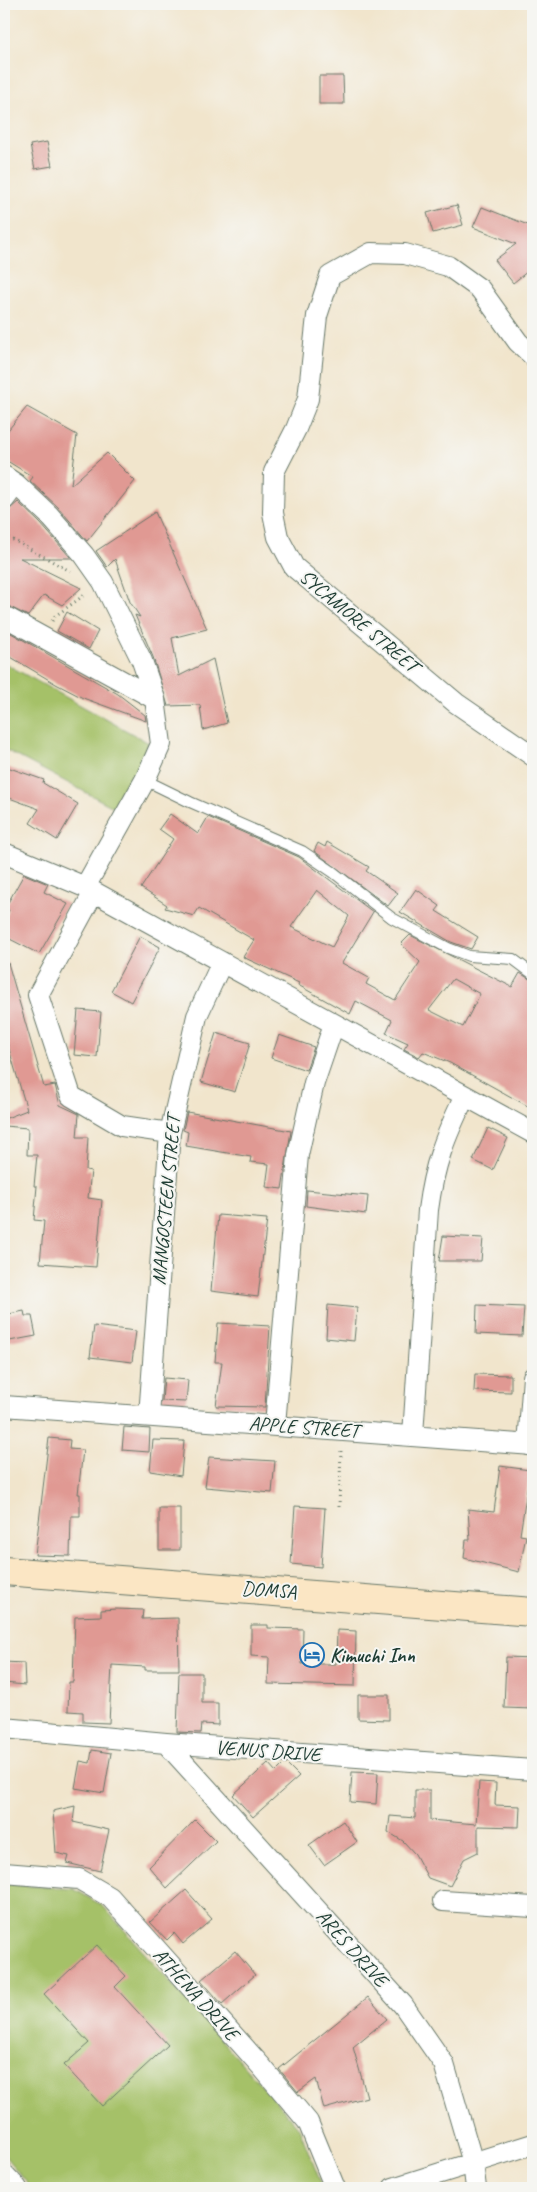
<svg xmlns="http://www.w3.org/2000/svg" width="537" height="2192" viewBox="0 0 537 2192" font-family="Caveat,sans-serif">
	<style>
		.green { fill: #a5c167; stroke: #627f4e }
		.building { fill: #e09993; fill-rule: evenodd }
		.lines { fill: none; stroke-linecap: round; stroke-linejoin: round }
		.lane-casing { stroke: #687869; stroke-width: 12 }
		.street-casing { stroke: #687869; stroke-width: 22 }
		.secondary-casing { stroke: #687869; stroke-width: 30 }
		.path { stroke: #687869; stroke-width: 3; stroke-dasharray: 1 4; stroke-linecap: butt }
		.lane { stroke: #fff; stroke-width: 10 }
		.street { stroke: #fff; stroke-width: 20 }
		.secondary { stroke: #fbe6c4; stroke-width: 28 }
		.labels { text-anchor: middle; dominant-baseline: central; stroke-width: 4; stroke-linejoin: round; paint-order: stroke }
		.street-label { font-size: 20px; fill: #1f3d34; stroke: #f6f6f2 }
		.poi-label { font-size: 20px; font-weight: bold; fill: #1f3d34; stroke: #f6f6f2; text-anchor: start }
	</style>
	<rect width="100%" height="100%" fill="#f6f6f2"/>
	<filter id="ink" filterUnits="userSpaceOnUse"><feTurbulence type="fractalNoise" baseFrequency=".02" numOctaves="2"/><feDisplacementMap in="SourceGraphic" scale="10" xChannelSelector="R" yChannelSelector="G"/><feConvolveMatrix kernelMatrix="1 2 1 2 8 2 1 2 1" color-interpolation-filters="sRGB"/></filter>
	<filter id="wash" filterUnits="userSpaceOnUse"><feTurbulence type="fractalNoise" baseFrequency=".0096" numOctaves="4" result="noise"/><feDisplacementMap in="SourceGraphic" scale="20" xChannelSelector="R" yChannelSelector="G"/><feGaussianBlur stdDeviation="1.12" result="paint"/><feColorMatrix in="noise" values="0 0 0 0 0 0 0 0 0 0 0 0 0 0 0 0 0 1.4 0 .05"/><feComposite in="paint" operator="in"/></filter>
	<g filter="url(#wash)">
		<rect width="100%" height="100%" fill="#f1e5cc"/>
		<!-- green -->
		<path class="green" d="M4 663 149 743 117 809 4 749Z
			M4 1884 74 1889 103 1906 299 2128 323 2188H31L4 2155Z"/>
		<g id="blocks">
			<!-- building -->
			<path class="building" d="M319 76H343L344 104H319Z
				M47 142 52 166 35 169 30 145Z
				M457 205 463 225 433 233 427 213Z
				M482 207 533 227V267L513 283 495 260 516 244 473 227Z
				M27 407 77 435 71 485 107 453 135 481 87 541 58 507 30 481 33 477 4 459V435Z
				M18 502 40 523 71 558H20L81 588 62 605 44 595 28 616 4 604V514Z
				M155 512 207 629 172 638 179 676 213 659 227 723 203 730 200 705 168 706 153 657 135 615 140 617 130 602 115 559 107 567 96 551Z
				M67 612 98 631 89 649 57 631Z
				M4 629 118 694 145 715 146 721 83 698 56 684 4 653Z
				M4 766 44 780 43 783 78 804 57 840 30 823 39 809 4 796Z
				M170 814 198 834 208 817 299 857 373 912 342 963 369 978 366 984 395 1000 420 962 401 944 410 935 512 987 520 973 533 981V1109L450 1063 423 1052 419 1057 404 1049 408 1043 386 1033 392 1020 356 1001 350 1014 298 985 299 983 243 957 254 940 199 908 194 916 165 908 167 905 141 888 173 839 159 829ZM317 890 349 916 332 947 291 927ZM453 979 480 994 463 1027 429 1010Z
				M327 842 369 867 366 871 398 893 388 906 314 851 318 843 325 847Z
				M24 874 48 884 44 892 68 904 39 954 4 936V921L9 910 5 908Z
				M416 889 440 906 436 911 478 937 471 949 451 942 400 912Z
				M140 936 160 947 131 1002 111 991Z
				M8 963 44 1087 55 1085 60 1105 79 1114 77 1137H88L86 1170 91 1171 88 1198 102 1200 96 1267 40 1263 44 1221 34 1220 37 1186H34L37 1155H27L28 1128 4 1126V1119L27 1110 4 1032V964Z
				M78 1010 101 1012 97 1057 74 1055Z
				M216 1033 250 1043 235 1092 201 1082Z
				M279 1035 314 1047 306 1070 271 1058Z
				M187 1112 291 1131 282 1189 266 1187 269 1164 250 1162 251 1157 186 1146 188 1132 183 1130Z
				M488 1128 508 1138 493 1170 473 1160Z
				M307 1190 368 1196 366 1214 306 1206Z
				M218 1215 267 1219 258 1297 211 1291Z
				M443 1236 483 1238 481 1261H439Z
				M328 1305 357 1308 354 1341 326 1338Z
				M477 1305 524 1307 522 1336 476 1334Z
				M24 1311 25 1316H32L36 1336 4 1342V1315Z
				M218 1323 270 1326 265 1407 216 1406 222 1362H215Z
				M94 1326 136 1331 132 1362 90 1357Z
				M475 1374 511 1375V1392L474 1391Z
				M164 1378 188 1380 186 1402 162 1401Z
				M124 1427 150 1429 149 1452 122 1450Z
				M49 1438 70 1440 69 1449 83 1450 78 1494H80V1516H71L70 1556 35 1555Z
				M153 1440 184 1441 181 1476 150 1471Z
				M209 1457 275 1461 272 1493 205 1487Z
				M500 1466 530 1470 520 1535 526 1536 519 1572 464 1558 466 1540H470L468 1509 494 1512Z
				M295 1506 325 1508 321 1567 291 1564Z
				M159 1508H180V1550H159Z
				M116 1609 143 1610 142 1619 178 1618 179 1670H145V1667L112 1665 109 1723 83 1722V1712L68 1711 69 1682H73L75 1617 101 1616V1610Z
				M251 1625H268V1628L303 1629 302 1664H336L337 1630 356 1631 355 1686 268 1684 269 1657 251 1656Z
				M506 1657 533 1658V1709L504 1708Z
				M4 1662 24 1663 25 1685 4 1683Z
				M179 1673H202V1703H218V1725L202 1724 201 1733 177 1732Z
				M358 1695H389V1720L358 1719Z
				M92 1750 111 1753 104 1793 75 1788 80 1761 90 1763Z
				M268 1763 276 1772 284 1764H287L299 1776 253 1817 233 1795Z
				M352 1772 378 1773 376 1804 350 1802Z
				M479 1782 496 1783 495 1805 520 1806 519 1827 478 1826V1852L464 1859 450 1886 428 1878 415 1854 403 1841 388 1832 390 1816 415 1818V1790H430V1820L476 1824Z
				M75 1806 73 1822 109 1830 100 1871 67 1863 69 1856 56 1853 53 1811Z
				M195 1820 216 1841 167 1888 149 1867Z
				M343 1821 357 1842 324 1865 309 1845Z
				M186 1890 212 1919 183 1944 174 1933 167 1940 150 1922Z
				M97 1945 126 1976 115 1987 168 2045 102 2106 64 2065 89 2043 44 1994Z
				M235 1951 255 1975 222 2004 201 1980Z
				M368 1997 387 2019 353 2047 367 2097 324 2109 316 2079 298 2092 279 2069Z"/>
		</g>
	</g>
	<g filter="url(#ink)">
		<use href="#blocks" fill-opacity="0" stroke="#687869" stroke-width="1"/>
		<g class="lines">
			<defs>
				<path id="lane" d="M145 780 190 802 302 851 333 872 392 918 448 948 469 956 513 959 533 974"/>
				<path id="street" d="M533 356 518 342 480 289 448 266 405 254 371 253 330 276 317 316 308 399 296 429 274 472 273 513 278 537 294 567 456 703 533 756
					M4 476 16 484 49 515 84 555 103 582 142 661 155 699 161 744 145 780 85 887
					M4 500 16 484
					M4 616 155 699
					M4 853 85 887 533 1133
					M94 892 38 995 71 1096 122 1126 170 1133
					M4 1406 533 1445
					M149 1416 170 1133 197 1016 222 962
					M275 1425 298 1155 314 1083 334 1024
					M413 1435 428 1210C434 1164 445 1137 465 1096
					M528 1445 533 1377
					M4 1728 166 1743 533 1770
					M166 1743 403 2005 444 2064 473 2163 476 2188
					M4 1873 79 1879 110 1897 261 2066 308 2122 335 2188
					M443 1901 533 1907
					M4 2174 17 2188
					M393 2188 533 2144"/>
				<path id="secondary" d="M4 1571 533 1612"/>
			</defs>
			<!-- lane casing -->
			<use href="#lane" class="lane-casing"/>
			<!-- street casing -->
			<use href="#street" class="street-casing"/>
			<!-- secondary casing -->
			<use href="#secondary" class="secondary-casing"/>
			<!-- path -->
			<path class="path" d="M4 535 70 571
				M52 621 55 616 86 594
				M339 1507 341 1450"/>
			<!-- lane -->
			<use href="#lane" class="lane"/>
			<!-- street -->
			<use href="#street" class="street"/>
			<!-- secondary -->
			<use href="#secondary" class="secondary"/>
		</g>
	</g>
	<!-- icons -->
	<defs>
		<symbol id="hotel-ring" viewBox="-11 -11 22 22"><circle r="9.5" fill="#f6f6f2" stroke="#1f6fb2" stroke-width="1.5"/><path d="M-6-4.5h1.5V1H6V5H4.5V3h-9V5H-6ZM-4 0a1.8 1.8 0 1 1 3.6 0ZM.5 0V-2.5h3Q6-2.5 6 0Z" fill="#1f6fb2"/></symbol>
	</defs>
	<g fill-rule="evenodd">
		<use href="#hotel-ring" x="298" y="1641" width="28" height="28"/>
	</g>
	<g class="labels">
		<!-- street labels -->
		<g class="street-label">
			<text transform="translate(359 621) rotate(40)">SYCAMORE STREET</text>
			<text transform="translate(166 1200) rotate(-85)">MANGOSTEEN STREET</text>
			<text transform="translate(304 1427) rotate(4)">APPLE STREET</text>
			<text transform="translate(269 1590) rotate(4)">DOMSA</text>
			<text transform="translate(268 1751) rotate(4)">VENUS DRIVE</text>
			<text transform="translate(352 1948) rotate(48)">ARES DRIVE</text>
			<text transform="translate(196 1994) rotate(48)">ATHENA DRIVE</text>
		</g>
		<!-- poi labels -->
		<g class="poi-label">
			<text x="330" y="1655">Kimuchi Inn</text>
		</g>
	</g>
	<!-- margin -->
	<rect width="537" height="2192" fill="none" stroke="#f6f6f2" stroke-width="20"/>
</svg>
